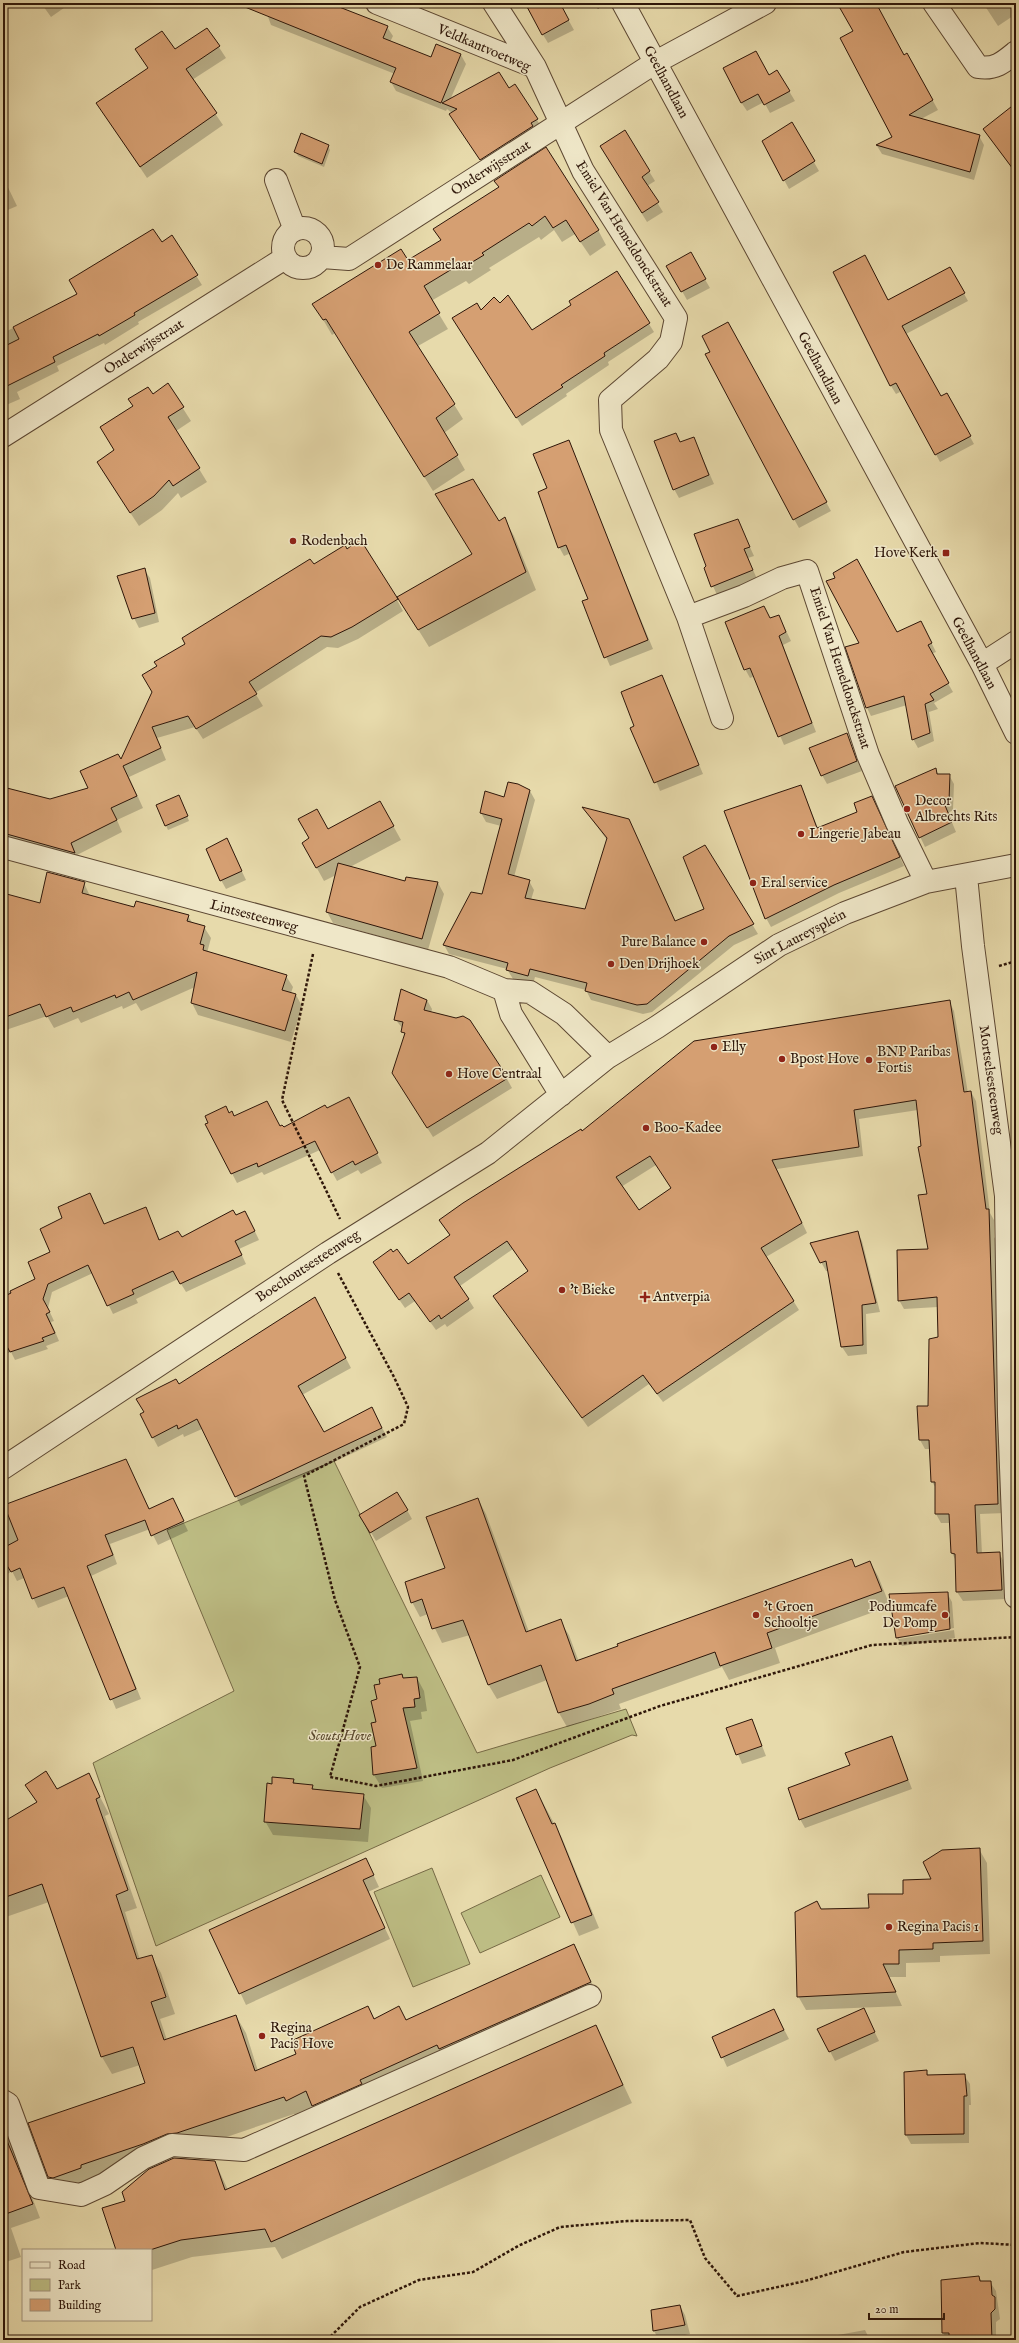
<svg xmlns="http://www.w3.org/2000/svg" width="1019" height="2343" viewBox="0 0 1019 2343" font-family="'IM FELL English',serif">
	<style>
		.green { fill: #bdbd84; stroke: #766a46 }
		.shadow { fill: #0003; fill-rule: evenodd }
		.building { fill: #d59f72; stroke: #2e1609; fill-rule: evenodd }
		.lines { fill: none; stroke-linecap: round; stroke-linejoin: round }
		.minor-casing { stroke: #5c4732; stroke-width: 24 }
		.path { stroke: #2e1609; stroke-width: 2.5; stroke-dasharray: 3 2; stroke-linecap: butt }
		.minor { stroke: #efe7c8; stroke-width: 22 }
		.poi-dot { fill: #8f2418; stroke: #efe7c8; stroke-width: 1.5 }
		.labels { text-anchor: middle; dominant-baseline: central; stroke-width: 3; stroke-linejoin: round; paint-order: stroke }
		.street-label { font-size: 14px; fill: #2e1609; stroke: #efe7c8 }
		.poi-label { font-size: 14px; fill: #2e1609; stroke: #efe7c8; text-anchor: start }
		.park-label { font-size: 14px; font-style: italic; fill: #59482e; stroke: #efe7c8 }
	</style>
	<rect width="100%" height="100%" fill="#e7daab"/>
	<filter id="stains"><feTurbulence type="fractalNoise" baseFrequency=".005" numOctaves="4"/><feColorMatrix values="0 0 0 0 .2 0 0 0 0 .09 0 0 0 0 .02 0 0 0 .5 -.17"/></filter>
	<radialGradient id="worn" r=".72"><stop offset=".6" stop-color="#630" stop-opacity="0"/><stop offset="1" stop-color="#630" stop-opacity=".3"/></radialGradient>
	<!-- green -->
	<path class="green" d="M334 1461 477 1753 626 1709 637 1736 632 1735 550 1768 156 1946 93 1763 234 1691 167 1530Z
		M432 1868 470 1964 413 1987 374 1892Z
		M541 1875 560 1917 480 1953 461 1913Z"/>
	<!-- shadow -->
	<path class="shadow" d="M41 3H71L51 17Z
		M256 3H327L387 27 393 36 390 42 431 58 436 46 461 55 466 64 450 100 537 120 542 128 486 168 456 123 452 113 447 109 446 111 396 91 391 82 395 74 271 25 267 14Z
		M524 3H559L574 30 548 43Z
		M688 3H697L690 7Z
		M851 3H875L904 56 912 63 938 110 921 119 979 136 984 145 974 180 882 154 877 146 893 138 854 32Z
		M983 3H1016V14L998 26Z
		M207 29 226 58 192 80 223 125 147 178 97 103Z
		M777 71 795 101 770 113 764 102 747 111 741 102 769 76Z
		M1016 105V167L1013 170 984 129Z
		M792 124 819 171 789 189 763 141Z
		M625 132 655 181 647 186 663 212 647 222 606 155Z
		M328 146 330 150 324 167 298 156 295 151Z
		M3 177 17 206 3 212Z
		M500 188 598 230 606 245 590 256 575 234 562 242 554 230 541 240 539 237 489 268 491 270 469 284 466 281 431 301 448 329 418 346 463 419 444 433 465 470 433 491 335 333 332 335 314 304 407 262 441 241 434 229Z
		M171 236 202 285 138 322 139 324 105 345 104 343 57 366 59 371 17 392 20 399 4 406 3 333 77 296Z
		M690 254 710 288 687 300 668 266Z
		M950 268 968 301 906 334 941 397 951 402 974 444 940 462 902 391 896 394 891 386 834 273 888 301Z
		M481 312 532 332 649 324 654 332 608 362 609 365 566 394 567 396 522 426 453 319Z
		M733 333 831 511 799 528 794 519Z
		M168 385 191 421 176 431 207 482 181 498 178 493 162 510 139 526 106 476 134 407Z
		M676 434 681 443 694 438 714 484 679 498 674 489Z
		M568 441 653 649 610 666 583 602 589 599 571 553 564 556 559 547Z
		M436 495 498 523 504 518 514 536 536 590 429 647 398 597 473 555Z
		M738 521 754 556 748 558 757 579 717 595 705 568Z
		M313 566 397 600 403 611 358 639 338 648 327 647 255 693 263 706 203 739 195 727 157 738 166 760 129 777 143 808 117 820 122 832 77 855 80 864 3 842V787L50 800 89 789 121 761 153 693Z
		M144 569 150 578 159 622 139 628 125 600 127 599Z
		M779 616 791 641 783 645 816 732 784 745 755 676 750 678 745 669 770 619Z
		M921 622 936 652 931 654 953 692 934 703 938 709 929 712 934 741 918 748 913 739 907 705 871 716 867 708 897 633Z
		M662 676 703 774 660 791 635 726Z
		M847 734 862 771 827 784 822 775Z
		M936 770 939 775H949L954 784 953 810 948 813 956 832 925 847 896 786Z
		M801 786 818 828 876 805 904 866 839 893 771 927 766 918Z
		M530 791 535 800 514 877 529 881 534 890 531 900 586 910 607 840 584 809 633 829 676 922 705 909V846L758 934 734 945 652 1012 643 1014 591 1000 586 990 535 977 533 984 513 979 507 969 449 954 444 945 482 896 501 826 486 822 481 813 504 798Z
		M181 801 189 821 168 830 157 806Z
		M380 802 401 840 350 867 406 882 407 878 438 883 444 894 428 950 333 923 327 912 336 875 324 881 303 843Z
		M227 840 246 880 226 889 221 880Z
		M84 883 90 896 135 908 188 916 193 924 204 927 211 938 207 953 286 976 293 987 291 993 296 995 302 1006 291 1042 198 1015 192 1003 195 987 141 1011 136 1003 123 1009 122 1006 81 1023 78 1018 54 1028 47 1016 3 1031V894L40 904Z
		M427 1000 432 1009 431 1013 507 1079 512 1088 433 1137 399 1083 405 1036 403 1029 395 1019Z
		M949 1001 954 1011 968 1093 971 1092 976 1101 990 1213 994 1220V1237L999 1245 1005 1513 980 1514 982 1554 999 1553 1004 1562 1006 1599 963 1601 957 1592 956 1561 952 1553 950 1523H941L936 1514V1488L932 1482 930 1449H925L920 1440 918 1407H929L939 1338 938 1307 904 1309 899 1300 929 1250 928 1195 918 1110 859 1119 863 1156 777 1169 807 1233 766 1257 799 1310 663 1402 649 1384 588 1427 494 1296 529 1272 513 1249 460 1286 474 1308 447 1327 445 1324 436 1330 415 1301 405 1308 379 1271 393 1253 408 1266 450 1236 440 1221 582 1132ZM656 1165 671 1188 639 1211 621 1187Z
		M353 1107 382 1163 361 1174 358 1170 337 1181 320 1150 264 1175 262 1172 237 1183 207 1125 229 1114 283 1129 326 1110Z
		M90 1194 105 1225 145 1208 160 1240 181 1238 236 1217 250 1221 259 1240 239 1249 246 1264 186 1292 178 1279 136 1299 138 1303 113 1314 93 1273 52 1292 48 1308 54 1321 51 1322 59 1341 46 1346 48 1349 15 1360 11 1352 3 1355V1295L36 1280 52 1253 63 1218Z
		M857 1232 862 1241 880 1312 866 1314 867 1354 848 1356 842 1347 828 1271H826L821 1262Z
		M320 1308 351 1368 302 1395 324 1434 377 1418 387 1437 241 1506 202 1429 184 1437 183 1434 158 1447 141 1415Z
		M125 1460 150 1510 173 1500 188 1531 158 1545 150 1529 110 1544 117 1564 91 1576 141 1699 116 1709 69 1596 38 1608 24 1578 17 1581 12 1571 3 1577V1508Z
		M478 1499 486 1514 529 1632 560 1621 569 1635 579 1662 851 1560 855 1567 870 1562 878 1576 890 1606 775 1648 780 1663 729 1680 722 1667 619 1704 621 1709 567 1727 559 1713 547 1680 497 1699 488 1684 470 1635 442 1643 428 1614 420 1617 412 1602 446 1569Z
		M407 1510 412 1519 376 1541 366 1524Z
		M947 1593 952 1602 954 1628 899 1637V1639L954 1630 955 1638 902 1646 897 1638 890 1595Z
		M402 1675 404 1679 417 1678 424 1691 427 1711 421 1712 422 1719 410 1721 423 1781 382 1788 374 1775 372 1748 377 1747 381 1685Z
		M752 1720 766 1756 742 1764 728 1729Z
		M892 1737 912 1789 805 1828 800 1819 851 1765Z
		M88 1774 109 1814 105 1816 137 1908 125 1912 140 1960 151 1956 161 1973 175 2014 160 2019 167 2040 236 2016 246 2033 258 2071 297 2054 368 2008 375 2020 399 2008 406 2020 573 1946 600 1999 296 2117 294 2114 59 2194 49 2176 146 2084 140 2065 112 2074 102 2057 49 1902 3 1918V1824L37 1803 26 1785 57 1791Z
		M293 1780 296 1784 312 1786 315 1791 363 1795 371 1808 368 1842 273 1835 265 1821 273 1785Z
		M536 1790 562 1838 599 1928 579 1936 518 1799Z
		M979 1849 987 1863 990 1954 940 1956V1962L906 1963V1977H889L902 2006 806 2010 798 1996 821 1910 870 1909 933 1880Z
		M366 1859 379 1887 368 1892 390 1939 246 2005 211 1930Z
		M774 2010 789 2039 727 2067 714 2038Z
		M864 2010 879 2041 835 2061 819 2030Z
		M596 2026 632 2103 282 2259 275 2247 192 2257 152 2270 151 2250H117L126 2201 123 2192 141 2176 174 2159 215 2162 228 2190Z
		M926 2071 929 2076 964 2075 970 2084 971 2105H969V2143L911 2144 906 2135Z
		M3 2128 10 2139 40 2218 11 2228 21 2257 3 2263Z
		M979 2277 982 2282H990L996 2291 1000 2319 996 2322V2340H947L943 2333 942 2281Z
		M680 2306 685 2315 690 2334 659 2340 654 2331 652 2311Z
		M865 2330 870 2340H811Z"/>
	<!-- building -->
	<path class="building" d="M235 3H329L388 26 383 38 431 57 436 44 461 54 441 103 390 82 396 68Z
		M525 3H560L569 20 542 35Z
		M837 3H876L904 55 907 53 933 100 909 115 980 135 970 172 876 145 892 137 840 38 853 31Z
		M207 28 220 46 186 69 217 113 140 167 96 103 148 68 135 49 162 31 175 49Z
		M756 51 769 75 777 70 790 91 764 105 758 94 741 103 723 68Z
		M499 72 509 88 515 84 538 119 531 123 533 126 480 160 449 114 457 109 442 103Z
		M1016 103V173L983 129Z
		M792 122 815 161 783 181 762 141Z
		M625 130 650 171 642 177 659 202 642 213 600 146Z
		M301 133 329 145 322 164 294 152Z
		M546 147 599 230 580 242 566 220 553 228 545 216 532 226 529 223 482 253 484 255 459 270 457 266 424 286 440 313 409 332 455 404 436 418 458 455 424 477 326 319 323 320 312 304 401 249 408 260 441 240 433 229 499 187 494 181Z
		M153 229 162 242 172 235 198 275 134 313 135 315 99 336 98 334 53 357 55 362 3 388V347L19 339 13 327 77 294 69 280Z
		M691 252 706 279 681 292 666 266Z
		M865 255 888 300 950 267 965 293 902 326 941 396 947 393 971 436 935 455 896 383 890 386 833 272Z
		M617 271 650 323 604 353 605 356 561 385 563 387 516 418 452 318 477 303 481 310 494 297 500 303 508 295 532 330 571 305 569 301Z
		M728 322 827 502 793 520 705 354 710 352 702 336Z
		M168 383 184 407 168 417 200 468 173 486 169 480 154 496 130 513 97 462 114 450 100 427 133 406 128 399 148 387 153 394Z
		M676 433 680 442 694 437 709 475 673 490 654 441Z
		M569 440 648 640 604 658 582 601 588 599 566 545 558 548 538 492 547 488 533 454Z
		M473 479 499 521 505 517 526 572 418 630 397 597 472 554 435 494Z
		M738 519 750 547 744 549 753 570 711 587 704 568 706 566 694 534Z
		M360 539 398 599 352 627 331 637 321 636 249 682 257 694 196 729 188 716 152 727 161 748 123 766 137 796 111 808 117 820 71 843 75 853 3 833V787L50 799 88 788 80 771 118 754 121 759 152 692 142 675 157 666 154 662 185 644 182 638 310 559 314 564 345 545 347 549Z
		M857 559 897 632 921 621 932 643 928 645 949 683 930 694 934 700 925 704 930 733 912 740 904 696 866 708 845 647 859 643 826 581 835 578 833 573Z
		M145 568 155 613 132 619 117 576Z
		M764 606 770 618 779 615 786 632 779 636 812 723 778 737 750 668 744 670 725 622Z
		M662 675 699 765 654 783 630 728 634 726 621 692Z
		M847 733 857 761 821 776 809 748Z
		M936 768 937 774H950L949 801 944 803 952 822 919 838 895 786Z
		M508 782 518 784 530 790 508 874 530 880 525 898 585 909 607 838 582 807 629 819 675 921 704 909 683 857 705 845 754 924 729 936 647 1004 637 1005 585 991 587 983 530 969 528 976 506 970 508 963 443 945 471 892 482 894 502 819 480 813 485 791 504 797Z
		M801 785 817 828 857 812 854 803 872 796 900 857 834 885 765 919 724 811Z
		M179 795 188 816 165 826 156 805Z
		M380 801 394 826 316 868 302 843 309 838 298 819 317 809 328 829Z
		M227 838 242 871 220 881 206 849Z
		M338 863 405 881 406 877 438 882 422 939 326 912Z
		M47 872 85 882 82 893 134 907 136 901 189 915 187 921 205 926 200 944 204 945 203 950 287 975 282 990 296 994 285 1031 191 1003 197 972 133 1000 129 992 116 998 115 995 73 1012 71 1007 46 1017 40 1004 3 1018V893L40 903Z
		M401 989 427 1000 424 1010 456 1018 463 1016 470 1020 508 1078 427 1128 392 1073 405 1033 401 1032 403 1022 394 1020Z
		M950 1000 964 1092 971 1091 986 1209H989L998 1504 975 1505 977 1553 1000 1552 1002 1590 956 1592 955 1554 951 1553 949 1514H935V1482H931L929 1440H919L917 1406H928L929 1339 938 1337 937 1297 898 1301 897 1250 928 1249 918 1195 927 1194 918 1147 921 1146 916 1100 854 1110 859 1147 772 1160 802 1223 761 1248 794 1301 657 1394 643 1375 582 1418 493 1296 528 1271 507 1241 454 1277 469 1299 441 1319 439 1315 430 1322 409 1293 399 1300 373 1262 391 1249 393 1252 397 1249 408 1264 450 1235 439 1220 463 1203 581 1129 582 1131 694 1041ZM650 1156 671 1188 639 1210 616 1177Z
		M349 1097 378 1153 355 1165 353 1161 331 1173 315 1141 258 1167 257 1163 231 1174 205 1124 208 1123 205 1116 226 1106 229 1113 232 1111 234 1116 267 1101 280 1126 282 1125 284 1127 325 1105 327 1108Z
		M90 1193 104 1224 146 1207 159 1240 178 1231 182 1237 233 1210 236 1215 245 1211 255 1231 235 1241 242 1255 180 1284 173 1271 132 1290 134 1294 107 1306 88 1265 48 1284 43 1299 50 1312 46 1314 55 1333 42 1338 44 1341 10 1352 3 1339V1297L11 1293 10 1291 35 1279 28 1262 50 1252 40 1229 62 1218 58 1207Z
		M858 1231 876 1303 862 1305 863 1345 841 1347 826 1261 820 1263 810 1243Z
		M315 1297 346 1358 298 1386 324 1432 372 1407 382 1428 235 1497 197 1419 178 1429 177 1425 152 1438 140 1414 144 1412 136 1399 176 1379 179 1384Z
		M126 1459 149 1509 173 1498 184 1521 151 1536 145 1520 105 1535 113 1555 87 1566 136 1689 110 1700 64 1587 32 1599 20 1568 11 1572 3 1559V1548L18 1540 4 1505Z
		M397 1492 408 1510 370 1533 359 1515Z
		M478 1498 526 1632 561 1619 576 1661 618 1646 617 1644 852 1559 855 1567 870 1561 882 1591 767 1633 772 1648 720 1666 715 1652 612 1689 614 1694 589 1704 558 1713 541 1665 488 1685 463 1620 432 1629 422 1599 411 1603 405 1582 445 1568 426 1517Z
		M948 1592 950 1629 896 1638 889 1594Z
		M402 1674 403 1678 417 1677 420 1698 414 1699 415 1707 403 1708 417 1768 373 1775 371 1747 376 1746 371 1723 376 1722 371 1701 377 1699 374 1685 380 1684 379 1679Z
		M752 1719 762 1746 736 1755 726 1728Z
		M892 1736 908 1780 799 1820 788 1788 850 1765 845 1753Z
		M46 1771 57 1789 89 1773 100 1797 96 1799 128 1890 116 1895 137 1959 152 1955 166 1997 151 2002 164 2040 236 2015 255 2071 296 2054 291 2041 368 2006 374 2019 399 2006 406 2020 574 1944 591 1982 439 2049 437 2045 360 2080 362 2084 312 2106 306 2091 286 2101 284 2097 177 2133 167 2134 143 2144 81 2165V2168L53 2178 48 2177 28 2123 145 2083 133 2047 101 2057 42 1884 3 1898V1822L37 1802 25 1785Z
		M272 1777 294 1779 293 1783 313 1785 312 1789 364 1794 360 1829 264 1822 267 1783 272 1784Z
		M536 1789 552 1824 555 1823 592 1915 571 1923 516 1798Z
		M980 1848 983 1941 933 1943V1949L899 1950V1964H883L896 1992 797 1997 795 1912 817 1901 821 1909 869 1908 868 1894H903V1880L931 1879 923 1862 942 1850Z
		M366 1858 374 1875 363 1880 385 1928 239 1994 209 1930Z
		M864 2008 875 2032 829 2052 817 2029Z
		M774 2009 784 2030 721 2058 712 2037Z
		M596 2025 623 2085 271 2242 265 2229 181 2240 150 2250H116L102 2208 125 2201 122 2192 149 2169 174 2158 215 2161 225 2190Z
		M927 2070V2075L965 2074 967 2096H964V2134L905 2135 904 2072Z
		M3 2131 33 2204 3 2215Z
		M979 2276 980 2281H991L992 2295 995 2297V2309L991 2313 992 2340H949V2333H942L941 2280Z
		M680 2305 685 2325 653 2331 651 2310Z"/>
	<g class="lines">
		<defs>
			<path id="minor" d="M377 3 535 67
				M494 3 535 67 583 171 676 318 671 342 658 359 610 400 611 430 688 617 722 718
				M623 3 982 664 1016 733
				M934 3 978 67C995 70 1004 62 1016 52
				M276 180 295 230
				M283 248a20 20 0 1 1 40 0a20 20 0 1 1-40 0Z
				M322 257 349 259 656 62 765 3
				M3 436 285 258
				M688 617 744 596 782 578 807 571 868 755 897 823 926 882
				M982 664 1016 642
				M3 847 449 967 504 990 530 992 564 1014 608 1057
				M966 876 973 946 1006 1196 1009 1415 1016 1597
				M504 990 511 1014 561 1095
				M3 1468 328 1253 488 1153 608 1057 657 1027 779 945 845 913 926 882 1016 865
				M3 2101 8 2104 39 2188 81 2195 105 2184 143 2158 172 2145 244 2150 590 1996"/>
		</defs>
		<!-- minor casing -->
		<use href="#minor" class="minor-casing"/>
		<!-- path -->
		<path class="path" d="M596 3 599 8
			M313 954 282 1100 340 1219
			M999 966 1016 961
			M338 1273 394 1377 408 1407 404 1424 304 1476 335 1600 360 1667 330 1777 376 1786 513 1760 660 1706 872 1645 1016 1637
			M327 2340 360 2307 419 2280 473 2272 518 2246 560 2227 627 2221 690 2220 705 2258 737 2296 805 2281 904 2252 980 2243 1016 2245"/>
		<!-- minor -->
		<use href="#minor" class="minor"/>
	</g>
	<!-- markers -->
	<g class="poi-dot">
		<circle cx="378" cy="265" r="4"/>
		<circle cx="293" cy="541" r="4"/>
		<rect x="942" y="549" width="8" height="8" rx="2"/>
		<circle cx="907" cy="809" r="4"/>
		<circle cx="801" cy="834" r="4"/>
		<circle cx="753" cy="883" r="4"/>
		<circle cx="704" cy="942" r="4"/>
		<circle cx="611" cy="964" r="4"/>
		<circle cx="714" cy="1047" r="4"/>
		<circle cx="782" cy="1059" r="4"/>
		<circle cx="869" cy="1060" r="4"/>
		<circle cx="449" cy="1074" r="4"/>
		<circle cx="646" cy="1128" r="4"/>
		<circle cx="562" cy="1290" r="4"/>
		<path d="M643 1291h4v4h4v4h-4v4h-4v-4h-4v-4h4z"/>
		<circle cx="756" cy="1615" r="4"/>
		<circle cx="945" cy="1615" r="4"/>
		<circle cx="889" cy="1927" r="4"/>
		<circle cx="262" cy="2036" r="4"/>
	</g>
	<g class="labels">
		<!-- street labels -->
		<g class="street-label">
			<text transform="translate(484 48) rotate(23)">Veldkantvoetweg</text>
			<text transform="translate(666 82) rotate(62)">Geelhandlaan</text>
			<text transform="translate(491 168) rotate(-32)">Onderwijsstraat</text>
			<text transform="translate(624 234) rotate(58)">Emiel Van Hemeldonckstraat</text>
			<text transform="translate(144 347) rotate(-32)">Onderwijsstraat</text>
			<text transform="translate(820 368) rotate(62)">Geelhandlaan</text>
			<text transform="translate(974 653) rotate(62)">Geelhandlaan</text>
			<text transform="translate(840 668) rotate(72)">Emiel Van Hemeldonckstraat</text>
			<text transform="translate(254 916) rotate(15)">Lintsesteenweg</text>
			<text transform="translate(800 937) rotate(-28)">Sint Laureysplein</text>
			<text transform="translate(991 1080) rotate(82)">Mortselsesteenweg</text>
			<text transform="translate(308 1266) rotate(-33)">Boechoutsesteenweg</text>
		</g>
		<!-- poi labels -->
		<g class="poi-label">
			<text x="386" y="265">De Rammelaar</text>
			<text x="301" y="541">Rodenbach</text>
			<text x="938" y="553" text-anchor="end">Hove Kerk</text>
			<text x="915" y="801">Decor<tspan x="915" dy="16">Albrechts Rits</tspan></text>
			<text x="809" y="834">Lingerie Jabeau</text>
			<text x="761" y="883">Eral service</text>
			<text x="696" y="942" text-anchor="end">Pure Balance</text>
			<text x="619" y="964">Den Drijhoek</text>
			<text x="722" y="1047">Elly</text>
			<text x="877" y="1052">BNP Paribas<tspan x="877" dy="16">Fortis</tspan></text>
			<text x="790" y="1059">Bpost Hove</text>
			<text x="457" y="1074">Hove Centraal</text>
			<text x="654" y="1128">Boo-Kadee</text>
			<text x="570" y="1290">'t Bieke</text>
			<text x="653" y="1297">Antverpia</text>
			<text x="764" y="1607">'t Groen<tspan x="764" dy="16">Schooltje</tspan></text>
			<text x="937" y="1607" text-anchor="end">Podiumcafe<tspan x="937" dy="16">De Pomp</tspan></text>
			<text x="897" y="1927">Regina Pacis 1</text>
			<text x="270" y="2028">Regina<tspan x="270" dy="16">Pacis Hove</tspan></text>
		</g>
		<!-- park labels -->
		<g class="park-label">
			<text x="340" y="1736">Scouts Hove</text>
		</g>
	</g>
	<!-- margin -->
	<rect width="1019" height="2343" fill="none" stroke="#e7daab" stroke-width="16"/>
	<rect x="4" y="4" width="1011" height="2335" fill="none" stroke="#2e1609" stroke-width="2"/>
	<rect x="8" y="8" width="1003" height="2327" fill="none" stroke="#2e1609"/>
	<!-- legend -->
	<rect x="22" y="2249" width="130" height="72" fill="#efe7c8" stroke="#a2937c"/>
	<rect x="30" y="2262" width="20" height="6" fill="#efe7c8" stroke="#a2937c"/>
	<text x="58" y="2269" font-size="12" fill="#2e1609">Road</text>
	<rect x="30" y="2279" width="20" height="12" fill="#bdbd84" stroke="#a2937c"/>
	<text x="58" y="2289" font-size="12" fill="#2e1609">Park</text>
	<rect x="30" y="2299" width="20" height="12" fill="#d59f72" stroke="#a2937c"/>
	<text x="58" y="2309" font-size="12" fill="#2e1609">Building</text>
	<!-- scale -->
	<path d="M869 2313v6h75v-6" fill="none" stroke="#2e1609" stroke-width="2"/>
	<text x="875" y="2313" font-size="12" fill="#2e1609" stroke="#efe7c8" stroke-width="3" paint-order="stroke">20 m</text>
	<rect width="100%" height="100%" filter="url(#stains)"/>
	<rect width="100%" height="100%" fill="url(#worn)"/>
</svg>
